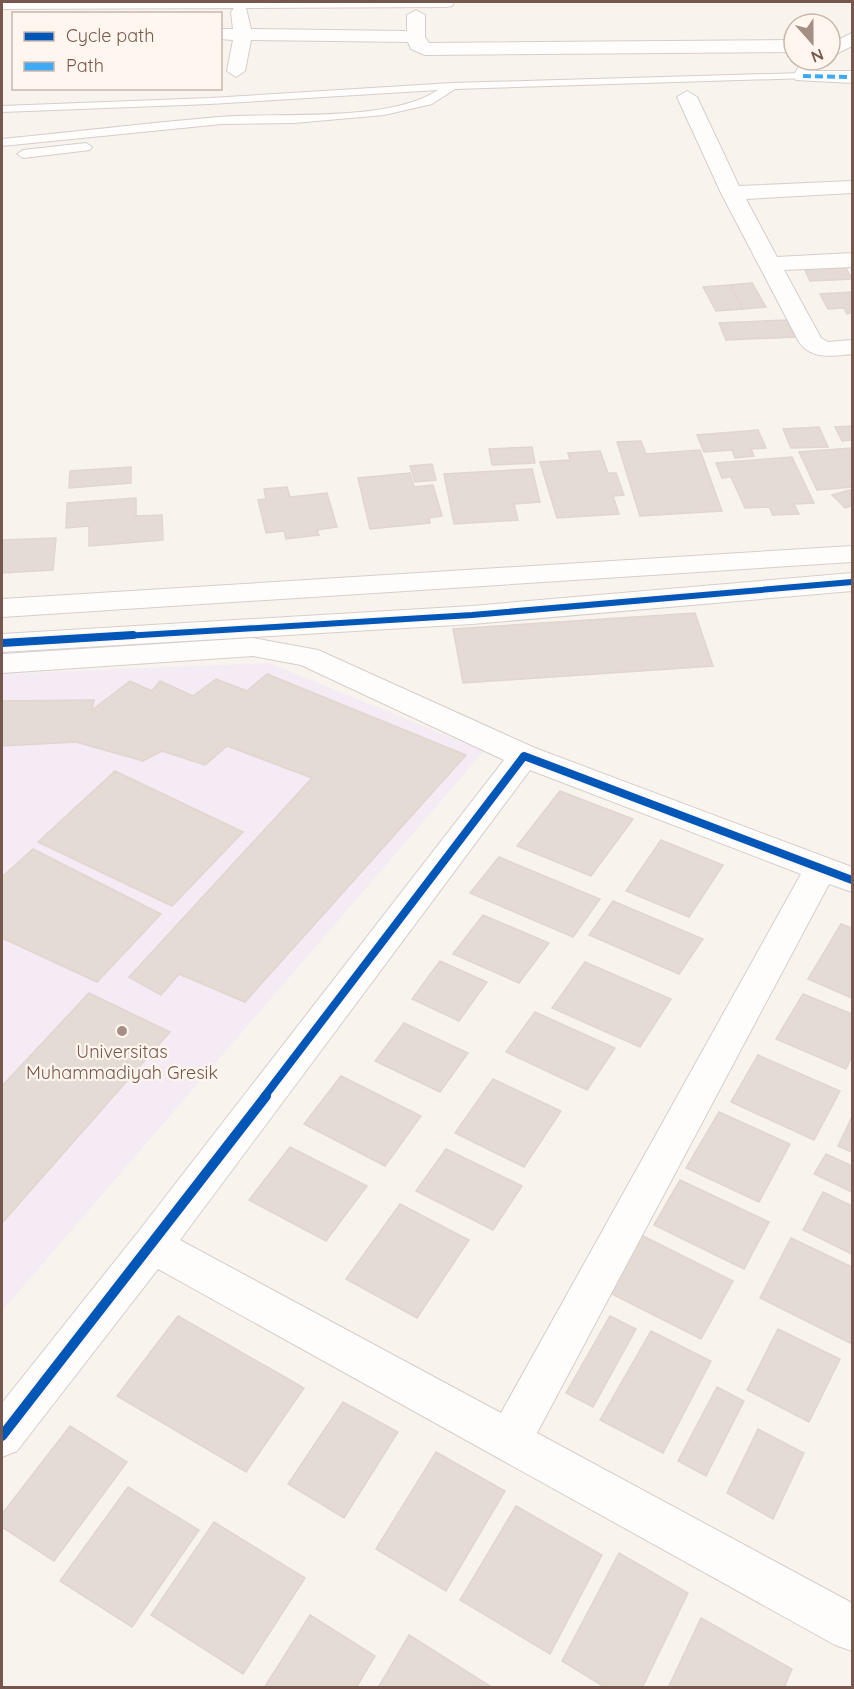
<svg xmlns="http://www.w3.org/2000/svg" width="854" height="1689" viewBox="0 0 854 1689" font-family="Quicksand,sans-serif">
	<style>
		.education { fill: #f4ebf4 }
		.building { fill: #e4dbd5; stroke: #e1d5cf; stroke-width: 1.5 }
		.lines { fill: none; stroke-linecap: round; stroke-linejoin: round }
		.lane-casing { stroke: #d6ceca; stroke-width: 2 }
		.street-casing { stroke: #d6ceca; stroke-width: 2 }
		.secondary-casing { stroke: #d7ceca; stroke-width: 2 }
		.lane { fill: #fefdfc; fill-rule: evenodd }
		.street { fill: #fefdfc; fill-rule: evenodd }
		.secondary { fill: #fefdfc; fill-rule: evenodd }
		.quiet { stroke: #3fa9f5; stroke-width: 4; stroke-dasharray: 8 4; stroke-linecap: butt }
		.cycleway-far2-casing { stroke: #fff7ef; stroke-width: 9 }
		.cycleway-far1-casing { stroke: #fff7ef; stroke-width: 11 }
		.cycleway-casing { stroke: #fff7ef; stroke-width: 14 }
		.cycleway-far2 { stroke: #0057b8; stroke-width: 6 }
		.cycleway-far1 { stroke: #0057b8; stroke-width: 8 }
		.cycleway { stroke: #0057b8; stroke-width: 10 }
		.poi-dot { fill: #a48e85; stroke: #fff7ef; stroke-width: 2 }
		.labels { text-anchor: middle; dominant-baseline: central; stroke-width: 4.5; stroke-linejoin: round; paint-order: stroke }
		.poi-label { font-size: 18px; fill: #76574d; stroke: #fff7ef }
	</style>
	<rect width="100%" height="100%" fill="#f8f3ed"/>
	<!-- education -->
	<path class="education" d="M269 663 484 751 2 1311V674Z"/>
	<!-- building -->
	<path class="building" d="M845 266 852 279 810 281 804 268Z
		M752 283 766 307 743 309 730 285Z
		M730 285 743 309 716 311 703 287Z
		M852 292V313L847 314 844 308 828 309 820 294Z
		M787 320 795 337 726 340 719 323Z
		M852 426V440L842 441 835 427Z
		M819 427 828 447 791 448 783 429Z
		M758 430 766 448 751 449 754 456 735 458 732 450 704 452 697 435Z
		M641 441 646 454 700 450 722 511 640 516 617 442Z
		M532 447 535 463 492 465 489 449Z
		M852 448V487L817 490 799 452Z
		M600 451 608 473H616L624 495 613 496 619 514 557 518 540 462 570 460 568 453Z
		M792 457 814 503 794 504 799 514 773 515 769 507 745 508 731 477 722 478 716 463Z
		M432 464 436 480 415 482 410 466Z
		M131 467V483L69 488 70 471Z
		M532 469 540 502 514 504 518 520 454 524 444 474Z
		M410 473 414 487 433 485 442 516 429 518 430 523 370 529 358 478Z
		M287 487 290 497 327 493 337 527 317 530 319 535 286 539 284 531 266 533 258 500 266 499 264 489Z
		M850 490 852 506 845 508 832 495Z
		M136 498V516L162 515 163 540 89 546V526L66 528 67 503Z
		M56 538 53 570 2 573V540Z
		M695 613 713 666 463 683 453 629Z
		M267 674 466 755 245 1002 179 974 161 995 129 977 312 778 227 746 205 765 162 751 143 761 76 742 2 746V701L94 700 92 710 130 681 152 691 160 681 193 696 216 679 247 691Z
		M115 771 243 832 172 906 38 842Z
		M560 791 633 819 591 876 517 846Z
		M661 840 723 865 689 917 626 891Z
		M33 849 161 914 97 982 2 938V877Z
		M499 857 600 899 573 937 470 893Z
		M613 901 703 939 679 974 589 935Z
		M483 915 549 943 519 983 453 954Z
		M841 924 852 928V998L808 979Z
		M440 961 487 982 459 1021 412 999Z
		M585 962 671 999 640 1047 552 1008Z
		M89 993 170 1032 2 1223V1086Z
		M803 994 852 1014V1056L846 1069 776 1039Z
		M535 1012 615 1048 587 1090 506 1052Z
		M404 1023 468 1053 440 1092 375 1061Z
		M758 1055 840 1091 814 1140 731 1102Z
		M341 1076 421 1116 385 1166 304 1124Z
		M493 1079 561 1111 524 1167 455 1133Z
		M719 1112 790 1144 759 1202 686 1168Z
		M852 1117V1152L838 1146Z
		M290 1147 367 1186 326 1241 249 1200Z
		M446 1149 522 1186 493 1230 416 1191Z
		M826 1154 852 1166V1192L814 1174Z
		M680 1180 769 1222 744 1269 654 1225Z
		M823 1192 852 1206V1254L803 1230Z
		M400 1204 469 1240 417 1318 346 1279Z
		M639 1234 733 1281 701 1339 606 1291Z
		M791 1238 852 1267V1344L760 1298Z
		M178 1316 304 1388 246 1472 117 1396Z
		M610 1316 636 1329 593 1407 566 1393Z
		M778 1329 840 1359 809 1422 747 1390Z
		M651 1331 711 1361 663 1453 600 1420Z
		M717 1387 744 1401 706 1476 678 1461Z
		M343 1402 398 1432 344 1518 288 1484Z
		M70 1426 127 1462 54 1561 2 1527V1514Z
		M758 1429 804 1453 773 1519 727 1493Z
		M436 1452 505 1491 446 1591 376 1549Z
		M128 1487 199 1530 132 1627 60 1581Z
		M516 1506 602 1555 550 1654 460 1600Z
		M214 1522 305 1578 243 1674 151 1615Z
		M619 1553 688 1593 642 1688H606L562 1661Z
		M310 1615 375 1656 356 1688H264Z
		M701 1618 792 1669 784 1688H668Z
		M409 1635 493 1688H378Z"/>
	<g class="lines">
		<defs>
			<path id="lane" d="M803 73 807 74V78L455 89 432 104 384 115 294 123 222 124 2 146V139C74 132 147 123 219 117 280 112 388 123 438 90L210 104 2 112V106L210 98 452 83Z
				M86 143 92 147 90 150 23 158 17 154 23 150Z"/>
			<path id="street" d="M2 2H454L452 6 446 7 246 8 251 29 407 31V15L416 10 425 15V37L429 43 794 40V52L425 55 411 49 408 42 251 40 245 71 236 77 227 71 233 40 220 39V29H233L231 12 234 8 2 9Z
				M852 33V46L830 57V44Z
				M803 60H823L815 71H852V83L796 80 793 76Z
				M687 91 697 97 739 186 852 181V193L746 199 777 257 852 253V267L784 270 821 338 828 342 852 340V354C834 356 811 360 799 342L721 193 677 97Z
				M253 638 318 650 535 748 852 867V892L829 884 537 1433 852 1603V1651L835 1645 158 1269 17 1451 2 1457V1403L138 1232 504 760 301 665 253 656 2 673V654ZM530 770 801 874 501 1413 180 1240Z"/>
			<path id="secondary" d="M852 546V562L2 617V599Z
				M852 573V591L472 624 2 652V634L472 606Z"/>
		</defs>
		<!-- lane casing -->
		<use href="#lane" class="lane-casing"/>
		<!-- street casing -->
		<use href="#street" class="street-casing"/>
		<!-- secondary casing -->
		<use href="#secondary" class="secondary-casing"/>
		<!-- lane -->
		<use href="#lane" class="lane"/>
		<!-- street -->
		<use href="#street" class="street"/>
		<!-- secondary -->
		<use href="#secondary" class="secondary"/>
		<!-- quiet -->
		<path class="quiet" d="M803 76 852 77"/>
		<defs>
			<path id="cycleway-far2" d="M108 637 472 615 852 582"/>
			<path id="cycleway-far1" d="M2 643 133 635
				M264 1097 524 756 852 880"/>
			<path id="cycleway" d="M2 1436 266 1096"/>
		</defs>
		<!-- cycleway-far2 casing -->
		<use href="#cycleway-far2" class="cycleway-far2-casing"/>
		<!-- cycleway-far1 casing -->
		<use href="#cycleway-far1" class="cycleway-far1-casing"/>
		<!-- cycleway casing -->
		<use href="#cycleway" class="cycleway-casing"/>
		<!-- cycleway-far2 -->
		<use href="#cycleway-far2" class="cycleway-far2"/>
		<!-- cycleway-far1 -->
		<use href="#cycleway-far1" class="cycleway-far1"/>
		<!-- cycleway -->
		<use href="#cycleway" class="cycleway"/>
	</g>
	<!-- markers -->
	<circle class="poi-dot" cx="122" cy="1031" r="6"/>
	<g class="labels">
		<!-- poi labels -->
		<g class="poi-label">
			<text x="122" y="1051">Universitas<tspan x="122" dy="21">Muhammadiyah Gresik</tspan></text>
		</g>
	</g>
	<!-- border -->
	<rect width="854" height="1689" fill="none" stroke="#76574d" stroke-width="6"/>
	<!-- legend -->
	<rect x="12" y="12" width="210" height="78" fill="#fff7ef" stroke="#c8b7ae" stroke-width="1.5"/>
	<rect x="24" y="32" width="30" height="9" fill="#0057b8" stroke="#c8b7ae" stroke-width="1.5"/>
	<text x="66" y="42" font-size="18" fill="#76574d">Cycle path</text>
	<rect x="24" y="62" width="30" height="9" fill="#3fa9f5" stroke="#c8b7ae" stroke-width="1.5"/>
	<text x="66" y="72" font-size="18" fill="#76574d">Path</text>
	<!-- north arrow -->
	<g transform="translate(812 42) rotate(159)"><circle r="28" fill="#fff7ef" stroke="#c8b7ae" stroke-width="1.5"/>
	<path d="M0-4.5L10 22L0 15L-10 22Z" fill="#a48e85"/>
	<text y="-9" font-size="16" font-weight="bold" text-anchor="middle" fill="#76574d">N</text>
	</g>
</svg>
